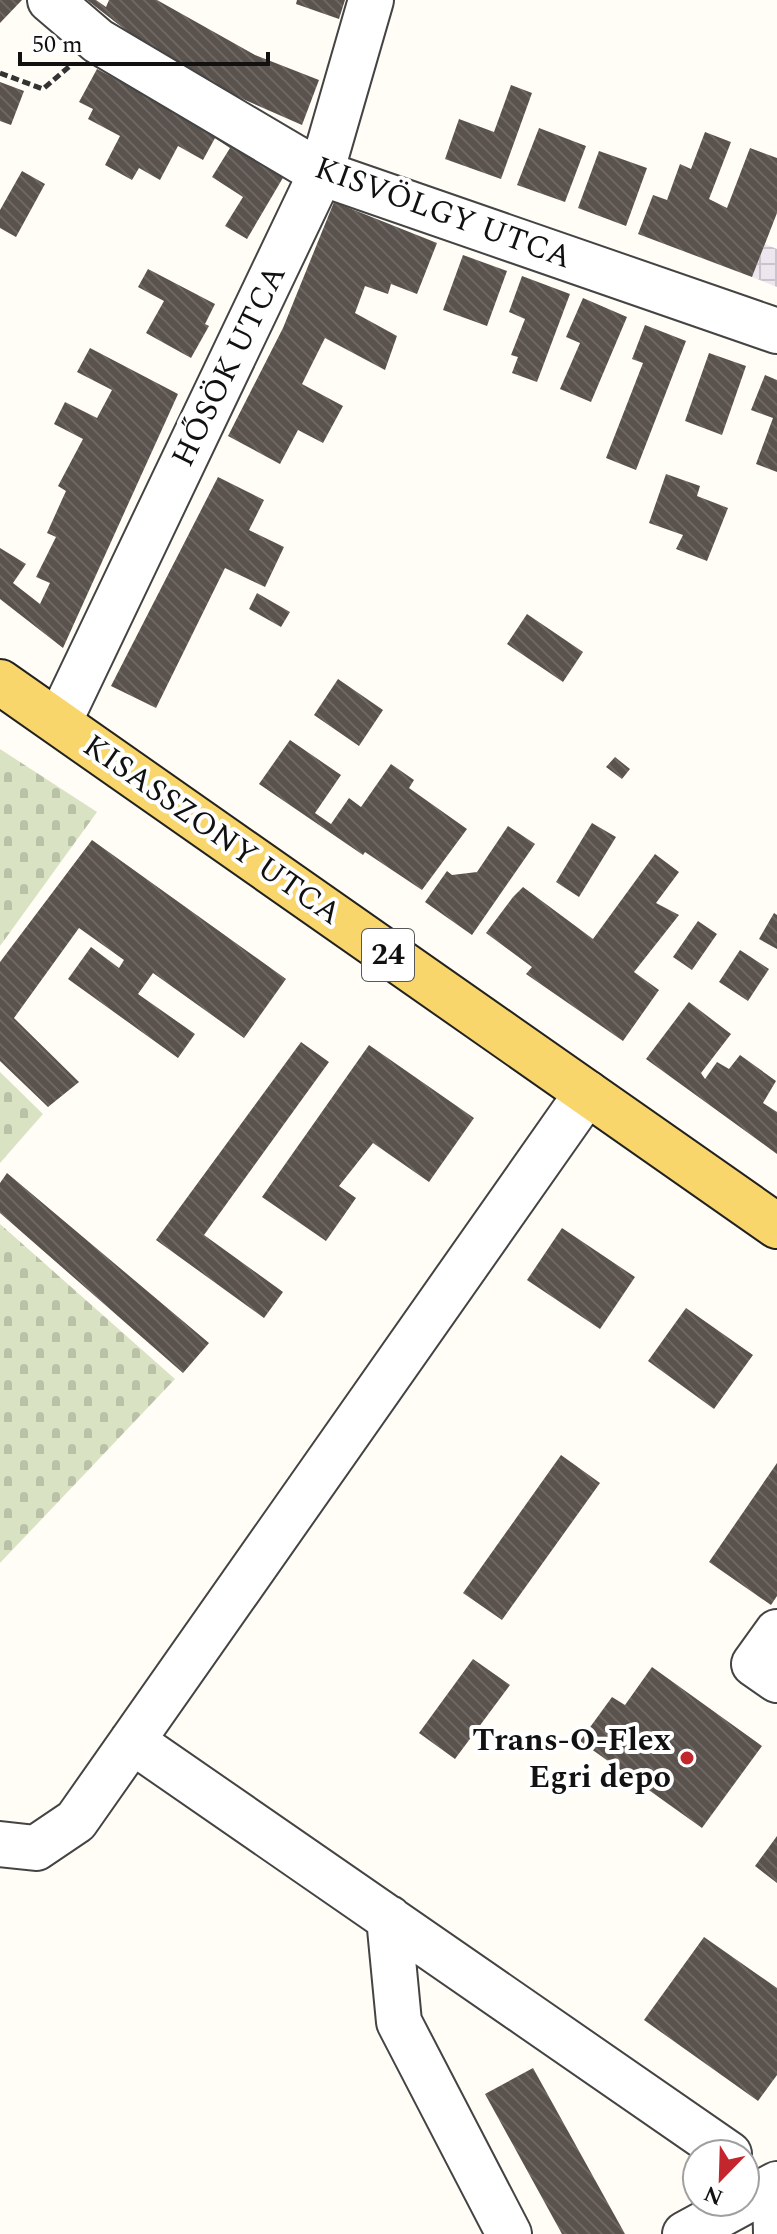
<svg xmlns="http://www.w3.org/2000/svg" width="777" height="2234" viewBox="0 0 777 2234" font-family="Spectral,serif">
	<style>
		.industrial { fill: url(#industrial-grid) }
		.cemetery { fill: url(#cemetery-stones) }
		.building { fill: url(#building-back-hatch) }
		.lines { fill: none; stroke-linecap: round; stroke-linejoin: round }
		.minor-casing { stroke: #444; stroke-width: 48 }
		.major-casing { stroke: #222; stroke-width: 48 }
		.path { stroke: #333; stroke-width: 5; stroke-dasharray: 8 4; stroke-linecap: butt }
		.minor { stroke: #fff; stroke-width: 44 }
		.major { stroke: #f9d66b; stroke-width: 44 }
		.poi-dot { fill: #c4262e; stroke: #fff; stroke-width: 3 }
		.labels { text-anchor: middle; dominant-baseline: central; stroke-width: 8; stroke-linejoin: round; paint-order: stroke }
		.shield { fill: #fff; stroke: #585858; stroke-width: 2 }
		.shield-label { font-size: 30px; font-weight: bold; fill: #111 }
		.street-label { font-size: 32px; fill: #111; stroke: #fff }
		.poi-label { font-size: 32px; font-weight: bold; fill: #111; stroke: #fff; text-anchor: end }
	</style>
	<defs>
		<pattern id="industrial-grid" width="8" height="8" patternUnits="userSpaceOnUse" patternTransform="scale(2)"><rect width="8" height="8" fill="#eee6ef"/><path d="M0 4h8M4 0v8" fill="none" stroke="#cbc4cc"/></pattern>
		<pattern id="cemetery-stones" width="16" height="16" patternUnits="userSpaceOnUse" patternTransform="scale(2)"><rect width="16" height="16" fill="#d9e3c4"/><path d="M2 7V4a2 2 0 0 1 4 0v3zM10 15v-3a2 2 0 0 1 4 0v3z" fill="#b9c2a7"/></pattern>
		<pattern id="building-back-hatch" width="6" height="6" patternUnits="userSpaceOnUse" patternTransform="scale(2)"><rect width="6" height="6" fill="#5a524d"/><path d="M-1 5l2 2M0 0l6 6M5-1l2 2" fill="none" stroke="#6d6662"/></pattern>
	</defs>
	<rect width="100%" height="100%" fill="#fffdf5"/>
	<!-- industrial -->
	<path class="industrial" d="M765 244 777 249V287L752 277Z"/>
	<!-- cemetery -->
	<path class="cemetery" d="M0 749 97 812 0 946Z
		M0 1072 43 1114 0 1163Z
		M0 1224 175 1379 0 1563Z"/>
	<!-- building -->
	<path class="building" d="M0 0H22L0 23Z
		M87 0H96L106 7 109 0H157L255 55 319 80 302 125 236 96 178 64 132 35Z
		M297 0H345L339 19 296 4Z
		M97 69 173 109 284 176 247 239 225 226 243 197 212 177 230 148 215 138 203 160 178 146 160 180 139 168 132 180 105 165 120 136 88 119 93 109 79 102Z
		M0 82 24 91 11 125 0 121Z
		M511 85 532 93 501 179 445 159 459 119 494 132Z
		M539 128 586 146 565 202 517 185Z
		M705 132 731 142 709 199 727 208 750 148 777 158V213L752 277 638 234 653 195 667 200 680 164 691 169Z
		M599 151 647 168 626 226 578 208Z
		M22 171 45 184 16 237 0 228V210Z
		M334 202 437 243 417 294 391 284 388 294 365 286 355 313 397 336 385 370 325 338 302 384 343 406 323 443 298 430 280 464 228 436 283 328Z
		M463 255 507 271 487 326 443 310Z
		M148 269 215 304 205 324 209 326 191 358 146 333 164 301 138 287Z
		M522 276 570 294 537 382 512 373 518 357 511 355 525 319 509 312Z
		M583 298 627 317 591 402 560 389 580 343 566 337Z
		M645 325 686 341 636 470 606 458 643 363 632 359Z
		M90 348 178 394 63 648 0 599V548L26 564 13 583 40 604 50 583 36 577 56 537 47 533 66 491 58 486 83 439 54 424 65 402 97 418 112 390 77 372Z
		M709 353 746 366 722 435 685 421Z
		M765 375 777 380V472L756 464 773 418 751 410Z
		M666 474 700 486 697 496 728 508 707 561 676 549 683 535 649 523Z
		M218 477 264 500 249 530 284 547 265 587 225 568 156 708 111 686Z
		M257 593 290 612 281 627 249 609Z
		M527 614 583 652 563 682 507 644Z
		M338 679 383 710 359 746 314 715Z
		M290 740 341 775 315 813 331 824 349 798 361 807 391 764 414 780 409 788 467 829 422 890 365 852 363 855 259 784Z
		M615 757 630 769 622 779 606 767Z
		M592 823 616 837 579 897 556 882Z
		M508 826 535 844 472 935 425 902 447 871 452 875 477 872Z
		M92 840 286 979 244 1038 153 973 138 994 195 1034 178 1058 68 979 91 947 119 968 124 960 79 928 14 1018 79 1082 48 1107 0 1061V962Z
		M655 854 679 872 656 903 679 915 634 972 659 990 623 1041 526 974 532 967 486 933 513 897 523 887 593 939Z
		M774 913 777 915V949L759 939Z
		M698 921 717 934 692 970 673 957Z
		M740 950 769 969 748 1001 719 982Z
		M689 1002 731 1034 701 1073 705 1079 717 1062 729 1069 740 1055 776 1081 763 1103 777 1112V1154L646 1059Z
		M301 1042 329 1062 204 1235 283 1292 264 1318 156 1240Z
		M369 1045 474 1118 429 1182 373 1143 339 1186 356 1198 326 1241 262 1197Z
		M7 1173 209 1343 183 1373 0 1213V1183Z
		M562 1228 635 1277 600 1329 527 1280Z
		M686 1308 753 1355 714 1409 648 1361Z
		M561 1455 600 1483 502 1620 463 1593Z
		M777 1463V1596L771 1605 709 1562Z
		M473 1659 510 1685 455 1759 419 1733Z
		M652 1667 762 1746 702 1828 580 1741 612 1697 625 1705Z
		M777 1836V1883L755 1866Z
		M704 1937 777 1988V2075L758 2101 644 2020Z
		M533 2068 625 2234H562L485 2094Z"/>
	<g class="lines">
		<defs>
			<path id="minor" d="M50 0 98 41 321 173 777 331
				M59 722 321 173 371 0
				M777 1632 754 1664 777 1680
				M132 1741 729 2154
				M0 1844 36 1848 76 1821 587 1093
				M389 1918 399 2022 509 2234
				M775 2186 776 2234
				M685 2234 777 2184"/>
			<path id="major" d="M0 682 777 1226"/>
		</defs>
		<!-- minor casing -->
		<use href="#minor" class="minor-casing"/>
		<!-- major casing -->
		<use href="#major" class="major-casing"/>
		<!-- path -->
		<path class="path" d="M0 73 43 89 71 65"/>
		<!-- minor -->
		<use href="#minor" class="minor"/>
		<!-- major -->
		<use href="#major" class="major"/>
	</g>
	<!-- markers -->
	<circle class="poi-dot" cx="687" cy="1758" r="8"/>
	<g class="labels">
		<!-- shield labels -->
		<rect class="shield" x="362" y="929" width="52" height="52" rx="6"/>
		<g class="shield-label">
			<text x="388" y="955">24</text>
		</g>
		<!-- street labels -->
		<g class="street-label">
			<text transform="translate(443 213) rotate(20)">KISVÖLGY UTCA</text>
			<text transform="translate(229 366) rotate(-64)">HŐSÖK UTCA</text>
			<text transform="translate(212 830) rotate(35)">KISASSZONY UTCA</text>
		</g>
		<!-- poi labels -->
		<g class="poi-label">
			<text x="671" y="1740">Trans-O-Flex<tspan x="671" dy="37">Egri depo</tspan></text>
		</g>
	</g>
	<!-- north arrow -->
	<g transform="translate(721 2178) rotate(203)"><circle r="38" fill="#ffffff" stroke="#a0a0a0" stroke-width="2"/>
	<path d="M0-6L14 30L0 20L-14 30Z" fill="#c4262e"/>
	<text y="-12" font-size="22" font-weight="bold" text-anchor="middle" fill="#111111">N</text>
	</g>
	<!-- scale -->
	<path d="M20 52v12h248v-12" fill="none" stroke="#111111" stroke-width="4"/>
	<text x="32" y="52" font-size="24" fill="#111111" stroke="#ffffff" stroke-width="6" paint-order="stroke">50 m</text>
</svg>
